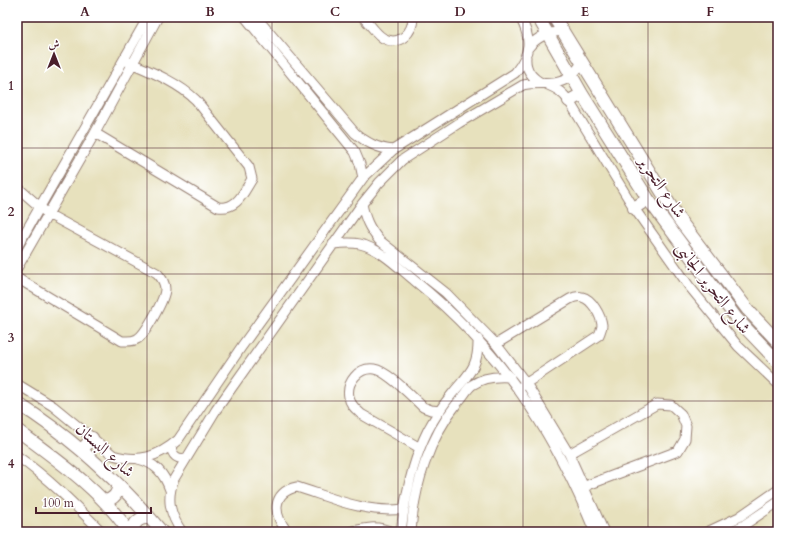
<svg xmlns="http://www.w3.org/2000/svg" width="795" height="549" viewBox="0 0 795 549" font-family="Cardo,Amiri,serif">
	<style>
		.lines { fill: none; stroke-linecap: round; stroke-linejoin: round }
		.street-casing { stroke: #988074; stroke-width: 11 }
		.secondary-casing { stroke: #988074; stroke-width: 14 }
		.street { stroke: #fff; stroke-width: 9 }
		.secondary { stroke: #fff; stroke-width: 12 }
		.grid { fill: none; stroke: #4a1f2b; stroke-width: 1; stroke-opacity: 0.55 }
		.labels { text-anchor: middle; dominant-baseline: central; stroke-width: 3; stroke-linejoin: round; paint-order: stroke }
		.street-label { font-size: 17px; fill: #4a1f2b; stroke: #fff }
		.neatline { fill: none; stroke: #4a1f2b; stroke-width: 1.5 }
		.grid-label { font-size: 13px; text-anchor: middle; font-weight: bold; fill: #4a1f2b }
	</style>
	<rect width="100%" height="100%" fill="#fff"/>
	<filter id="ink" filterUnits="userSpaceOnUse"><feTurbulence type="fractalNoise" baseFrequency=".025" numOctaves="2"/><feDisplacementMap in="SourceGraphic" scale="8" xChannelSelector="R" yChannelSelector="G"/><feConvolveMatrix kernelMatrix="1 2 1 2 8 2 1 2 1" color-interpolation-filters="sRGB"/></filter>
	<filter id="wash" filterUnits="userSpaceOnUse"><feTurbulence type="fractalNoise" baseFrequency=".012" numOctaves="4" result="noise"/><feDisplacementMap in="SourceGraphic" scale="16" xChannelSelector="R" yChannelSelector="G"/><feGaussianBlur stdDeviation="0.9" result="paint"/><feColorMatrix in="noise" values="0 0 0 0 0 0 0 0 0 0 0 0 0 0 0 0 0 1.4 0 .05"/><feComposite in="paint" operator="in"/></filter>
	<g filter="url(#wash)">
		<rect width="100%" height="100%" fill="#e7e1bd"/>
	</g>
	<g filter="url(#ink)">
		<g class="lines">
			<defs>
				<path id="street" d="M245 17 355 152 360 164 363 178
					M256 17 355 133C367 143 377 148 393 150
					M363 17C369 23 376 34 383 38 399 47 413 33 413 17
					M528 48C538 36 547 33 562 31
					M526 57C525 69 532 78 542 83
					M548 85C558 89 563 93 569 101L634 208 689 286 738 346 778 384
					M95 133 218 207C237 210 243 193 252 179L249 167 196 100C176 81 149 71 124 60
					M17 187 48 214 157 273C161 277 165 282 165 289 165 299 145 335 137 339 132 342 127 341 122 341L17 278
					M362 204C365 219 369 228 379 240L446 293 496 344 526 383 569 454 604 532
					M333 244C342 243 351 242 360 244 381 249 399 268 415 281 500 350 552 428 593 528V532
					M17 247 148 17
					M17 268 95 133 158 17
					M496 344 570 299C574 297 578 296 582 297 592 299 601 316 602 325 602 329 600 332 599 335L522 386
					M17 384 53 406 113 455C139 463 158 457 178 440L242 346 363 178 393 150 515 73C531 53 532 39 520 17
					M171 446C172 455 177 460 186 458
					M420 448 361 414C356 409 350 405 349 397 346 382 359 367 374 369 388 371 412 397 423 407L431 410 440 411
					M569 454 657 404 671 405 681 414 686 426 685 439 678 451 580 488
					M17 456C48 478 75 505 102 532
					M138 459C155 463 164 473 170 490
					M182 532C170 515 166 499 174 479L216 410 362 204 379 183 402 160 459 123 523 85C539 81 558 88 572 75 575 72 579 67 582 63
					M288 532C273 516 271 492 297 487 332 498 367 514 403 509
					M349 532C365 528 377 525 392 532
					M401 532C405 496 412 462 428 430 435 417 443 405 452 394 468 374 479 368 478 339
					M411 532C414 486 429 438 458 402 463 397 467 389 472 385 483 377 497 376 510 377
					M707 532 739 517 778 490
					M729 532 744 525 778 502"/>
				<path id="secondary" d="M538 17 582 94 648 199 737 319 778 362
					M554 17 678 218 748 310 778 342
					M569 101 582 94
					M634 208 648 199
					M17 403C73 438 120 482 162 532
					M17 430C57 460 101 490 129 532
					M82 450 92 438
					M105 501C114 499 119 493 118 484
					M133 532C133 522 140 517 150 518"/>
			</defs>
			<!-- street casing -->
			<use href="#street" class="street-casing"/>
			<!-- secondary casing -->
			<use href="#secondary" class="secondary-casing"/>
			<!-- street -->
			<use href="#street" class="street"/>
			<!-- secondary -->
			<use href="#secondary" class="secondary"/>
		</g>
	</g>
	<!-- grid -->
	<path class="grid" d="M147 17V532M272 17V532M398 17V532M523 17V532M648 17V532M17 148H778M17 274H778M17 401H778"/>
	<g class="labels">
		<!-- street labels -->
		<g class="street-label">
			<text transform="translate(662 187) rotate(56)">شارع التحرير</text>
			<text transform="translate(713 288) rotate(52)">شارع التحرير الجانبى</text>
			<text transform="translate(105 450) rotate(42)">شارع البستان</text>
		</g>
	</g>
	<!-- margin -->
	<rect width="795" height="549" fill="none" stroke="#fff" stroke-width="44"/>
	<!-- north arrow -->
	<g transform="translate(54 54)" stroke="#ffffff" stroke-width="3" paint-order="stroke">
	<path d="M0-3L7 15L0 10L-7 15Z" fill="#4a1f2b"/>
	<text y="-6" font-size="11" font-weight="bold" text-anchor="middle" fill="#4a1f2b">ش</text>
	</g>
	<!-- scale -->
	<path d="M36 507v6h115v-6" fill="none" stroke="#4a1f2b" stroke-width="2"/>
	<text x="42" y="507" font-size="12" fill="#4a1f2b" stroke="#ffffff" stroke-width="3" paint-order="stroke">100 m</text>
	<rect x="22" y="22" width="751" height="505" class="neatline"/>
	<g class="grid-label">
		<text x="85" y="16">A</text>
		<text x="210" y="16">B</text>
		<text x="335" y="16">C</text>
		<text x="460" y="16">D</text>
		<text x="585" y="16">E</text>
		<text x="710" y="16">F</text>
		<text x="11" y="90">1</text>
		<text x="11" y="216">2</text>
		<text x="11" y="342">3</text>
		<text x="11" y="468">4</text>
	</g>
</svg>
